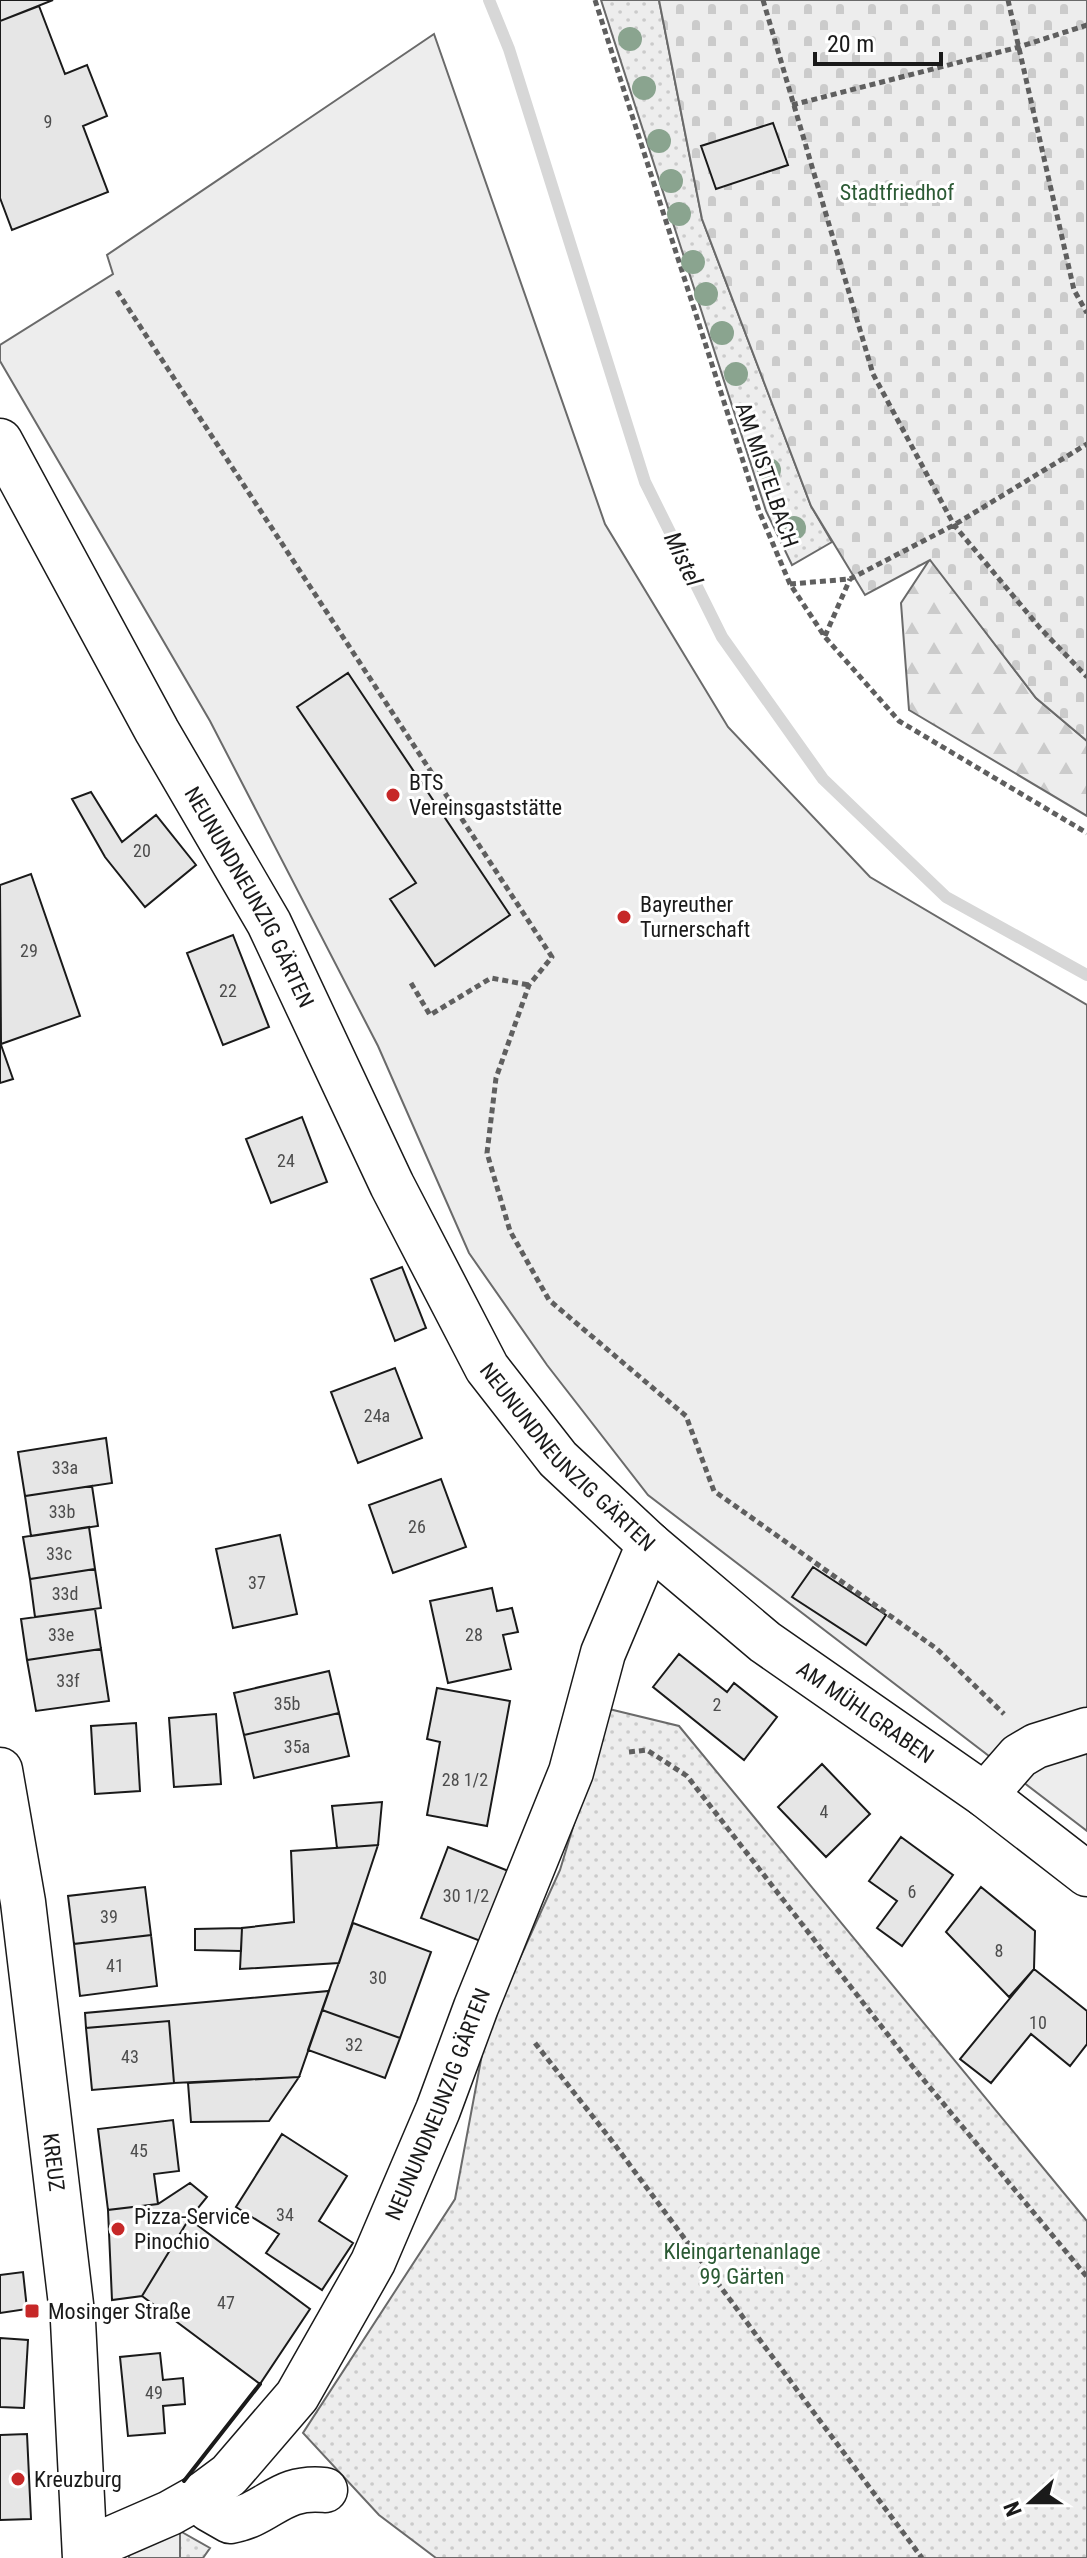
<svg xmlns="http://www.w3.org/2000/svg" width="1087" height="2558" viewBox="0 0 1087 2558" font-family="'Roboto Condensed',sans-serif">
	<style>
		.grass { fill: url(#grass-dots); stroke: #6a6a6a; stroke-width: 2 }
		.forest { fill: url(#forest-firs); stroke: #6a6a6a; stroke-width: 2 }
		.cemetery { fill: url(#cemetery-stones); stroke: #6a6a6a; stroke-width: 2 }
		.built { fill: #ededed; stroke: #6a6a6a; stroke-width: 2 }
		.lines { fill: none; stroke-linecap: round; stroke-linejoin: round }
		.stream { stroke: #d7d7d7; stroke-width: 12 }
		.building { fill: #e6e6e6; stroke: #1a1a1a; stroke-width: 2 }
		.minor-casing { stroke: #1a1a1a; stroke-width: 47 }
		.path { stroke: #5f5f5f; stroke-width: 5; stroke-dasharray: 6 4; stroke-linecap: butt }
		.minor { stroke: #fff; stroke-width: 44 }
		.wall { stroke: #1a1a1a; stroke-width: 4 }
		.tree { fill: #8aa48f }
		.poi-dot { fill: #c62828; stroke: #fff; stroke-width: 3 }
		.labels { text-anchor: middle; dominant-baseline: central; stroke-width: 6; stroke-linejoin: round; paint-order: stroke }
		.number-label { font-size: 18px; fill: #4d4d4d }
		.park-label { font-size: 22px; fill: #2b5a34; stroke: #fff }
		.street-label { font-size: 22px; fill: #1a1a1a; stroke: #fff }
		.poi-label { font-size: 22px; fill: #1a1a1a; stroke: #fff; text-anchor: start }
		.water-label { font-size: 24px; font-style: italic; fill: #1a1a1a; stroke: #fff }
	</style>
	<defs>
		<pattern id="grass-dots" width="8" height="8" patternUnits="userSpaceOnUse" patternTransform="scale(2)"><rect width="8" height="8" fill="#ededed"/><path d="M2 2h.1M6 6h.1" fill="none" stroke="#cbcbcb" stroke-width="1.8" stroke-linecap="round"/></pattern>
		<pattern id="forest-firs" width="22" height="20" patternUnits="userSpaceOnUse" patternTransform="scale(2)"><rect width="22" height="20" fill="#ededed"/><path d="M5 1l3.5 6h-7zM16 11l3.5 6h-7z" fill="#cbcbcb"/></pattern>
		<pattern id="cemetery-stones" width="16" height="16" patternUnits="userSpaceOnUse" patternTransform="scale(2)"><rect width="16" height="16" fill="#ededed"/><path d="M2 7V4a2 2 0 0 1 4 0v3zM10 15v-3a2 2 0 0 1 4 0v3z" fill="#cbcbcb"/></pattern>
	</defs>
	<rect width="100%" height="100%" fill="#fff"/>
	<!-- grass -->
	<path class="grass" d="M601 0H659L702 219 811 506 832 542 792 565 766 511Z
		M609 1709 679 1726 1087 2221V2558H436L379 2515 303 2433 455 2199 486 2033 560 1870Z
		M180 2531 210 2548 203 2558H180Z"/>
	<!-- forest -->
	<path class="forest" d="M930 559 1036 698 1087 741V816L909 710 901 603Z"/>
	<!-- cemetery -->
	<path class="cemetery" d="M659 0H1087V741L1036 698 930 560 865 595 811 506 702 219Z"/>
	<!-- built -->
	<path class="built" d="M434 34 605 524 728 727 870 877 1087 1005V1831L648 1495 547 1365 469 1253 378 1046 210 721 0 361V345L113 274 107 255Z
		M130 2529 180 2531V2558H129Z"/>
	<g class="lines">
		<!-- stream -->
		<path class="stream" d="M489 0 509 49 645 482 722 637 823 779 946 897 1087 975"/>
	</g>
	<!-- building -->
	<path class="building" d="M0 0H53L0 21Z
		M39 6 65 74 87 65 107 116 83 126 108 192 12 230 0 198V21Z
		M773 123 788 165 716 189 701 146Z
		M348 673 510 915 435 966 390 899 416 883 297 707Z
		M91 792 122 842 156 815 196 865 145 907 105 857 72 799Z
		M31 874 80 1016 1 1044 0 885Z
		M233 935 269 1027 223 1045 187 953Z
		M0 1042 13 1079 0 1083Z
		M302 1117 327 1182 271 1203 246 1139Z
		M402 1267 426 1328 395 1341 371 1279Z
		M395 1368 422 1438 358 1463 331 1392Z
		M106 1438 112 1483 25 1496 18 1452Z
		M441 1479 466 1547 393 1573 369 1505Z
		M92 1486 98 1526 31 1536 25 1496Z
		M89 1527 95 1569 30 1579 23 1537Z
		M280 1535 297 1614 233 1628 216 1549Z
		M813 1567 886 1615 866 1645 792 1597Z
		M95 1569 101 1608 35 1617 30 1579Z
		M492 1588 497 1611 512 1608 518 1632 503 1635 511 1669 448 1683 430 1601Z
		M95 1609 101 1649 27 1660 21 1619Z
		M101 1649 109 1701 36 1711 27 1660Z
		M679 1654 727 1692 734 1683 777 1717 744 1760 653 1687Z
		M329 1671 339 1713 244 1735 234 1693Z
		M437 1688 510 1701 487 1826 427 1815 440 1742 427 1739Z
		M339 1713 349 1756 254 1778 244 1735Z
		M216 1714 221 1784 174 1787 169 1718Z
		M136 1723 140 1791 95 1794 91 1726Z
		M822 1764 870 1814 826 1857 778 1807Z
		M382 1802 378 1845 337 1848 332 1806Z
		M901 1837 953 1875 902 1946 877 1928 897 1901 869 1881Z
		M378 1845 339 1963 240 1969 242 1928 294 1922 291 1851Z
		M448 1847 511 1872 483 1942 421 1918Z
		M145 1887 151 1935 74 1944 68 1896Z
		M981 1887 1035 1931 1034 1969 1009 1997 946 1932Z
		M353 1923 431 1952 400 2038 322 2010Z
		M242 1928 241 1951 195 1950V1929Z
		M151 1935 157 1986 80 1996 74 1944Z
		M1034 1969 1087 2011V2044L1070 2066 1031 2034 991 2083 960 2059Z
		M329 1991 299 2077 174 2083 169 2021 86 2028 85 2013Z
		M322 2010 400 2038 385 2078 308 2050Z
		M169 2021 174 2083 92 2090 86 2028Z
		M299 2077 269 2121 191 2122 188 2083Z
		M173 2120 179 2171 154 2174 158 2204 108 2210 98 2129Z
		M282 2134 347 2176 319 2221 353 2243 322 2290 266 2253 279 2234 236 2207Z
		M190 2183 207 2197 189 2219 142 2296 112 2300 108 2210 158 2204Z
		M189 2219 310 2309 260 2384 142 2296Z
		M23 2272 27 2309 0 2313V2275Z
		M0 2338 28 2340 24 2408 0 2407Z
		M160 2353 163 2380 183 2378 185 2404 163 2406 165 2433 128 2436 120 2357Z
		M27 2434 31 2519 0 2520V2435Z"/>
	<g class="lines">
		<defs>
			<g id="minor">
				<path id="s1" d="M0 441 157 731 269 923 392 1185 487 1368 558 1459 649 1544 765 1642 985 1795 1087 1874"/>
				<path id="s2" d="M0 1770 23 1902 73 2321 85 2558"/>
				<path d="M985 1795 1019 1756 1036 1746 1087 1730"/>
				<path d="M202 2495 209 2509 230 2521C270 2514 279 2485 325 2490"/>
				<path id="s3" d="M85 2550 170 2513 202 2495 229 2475 297 2396 373 2262 438 2110 476 2007 571 1772 603 1653 649 1544"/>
			</g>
		</defs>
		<!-- minor casing -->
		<use href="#minor" class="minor-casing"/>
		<!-- path -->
		<path class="path" d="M595 0 759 511 790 584 825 637 899 721 1087 833
			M763 0 873 374 954 525 1040 628 1087 677
			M1008 0 1074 290 1087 313
			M792 105 1019 47 1087 25
			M117 291 552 957 529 985 496 1078 487 1153 510 1231 549 1300 686 1416 714 1491 937 1649 1004 1714
			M790 584 850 579 954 525 1087 444
			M825 636 850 579
			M411 983 430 1015 491 978 529 985
			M629 1752 647 1750 687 1776 913 2067 1087 2277
			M535 2043 612 2141 922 2558"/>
		<!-- minor -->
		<use href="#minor" class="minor"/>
		<!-- wall -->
		<path class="wall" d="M184 2481 260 2384"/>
	</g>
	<!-- trees -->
	<g class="tree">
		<circle cx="630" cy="39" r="12"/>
		<circle cx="644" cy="88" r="12"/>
		<circle cx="659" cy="141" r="12"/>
		<circle cx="671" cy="181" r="12"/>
		<circle cx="679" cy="214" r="12"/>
		<circle cx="693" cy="262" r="12"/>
		<circle cx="706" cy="294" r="12"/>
		<circle cx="722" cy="333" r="12"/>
		<circle cx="736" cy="374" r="12"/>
		<circle cx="769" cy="470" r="12"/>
		<circle cx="794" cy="528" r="12"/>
	</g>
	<!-- markers -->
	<g class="poi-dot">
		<circle cx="393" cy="795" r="8"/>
		<circle cx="624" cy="917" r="8"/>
		<circle cx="118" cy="2229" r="8"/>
		<rect x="24" y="2303" width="16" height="16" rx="4"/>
		<circle cx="18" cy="2479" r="8"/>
	</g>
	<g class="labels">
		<!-- number labels -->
		<g class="number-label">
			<text x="48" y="121">9</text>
			<text x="142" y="850">20</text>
			<text x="29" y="950">29</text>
			<text x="228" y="990">22</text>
			<text x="286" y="1160">24</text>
			<text x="377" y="1415">24a</text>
			<text x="65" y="1467">33a</text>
			<text x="62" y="1511">33b</text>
			<text x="417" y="1526">26</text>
			<text x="59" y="1553">33c</text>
			<text x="257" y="1582">37</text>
			<text x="65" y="1593">33d</text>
			<text x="61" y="1634">33e</text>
			<text x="474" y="1634">28</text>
			<text x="68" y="1680">33f</text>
			<text x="287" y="1703">35b</text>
			<text x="717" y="1704">2</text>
			<text x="297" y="1746">35a</text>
			<text x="465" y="1779">28 1/2</text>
			<text x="824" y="1811">4</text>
			<text x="912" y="1891">6</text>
			<text x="466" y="1895">30 1/2</text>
			<text x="109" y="1916">39</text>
			<text x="999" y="1950">8</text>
			<text x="115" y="1965">41</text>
			<text x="378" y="1977">30</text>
			<text x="1038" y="2022">10</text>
			<text x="354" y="2044">32</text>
			<text x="130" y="2056">43</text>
			<text x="139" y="2150">45</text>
			<text x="285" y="2214">34</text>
			<text x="226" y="2302">47</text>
			<text x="154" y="2392">49</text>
		</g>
		<!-- park labels -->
		<g class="park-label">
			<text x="897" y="192">Stadtfriedhof</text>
			<text x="742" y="2251">Kleingartenanlage<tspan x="742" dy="25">99 Gärten</tspan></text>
		</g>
		<!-- street labels -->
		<g class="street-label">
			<text transform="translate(767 475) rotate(71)">AM MISTELBACH</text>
			<text stroke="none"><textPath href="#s1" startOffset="520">NEUNUNDNEUNZIG GÄRTEN</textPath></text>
			<text stroke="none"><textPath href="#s1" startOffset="1168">NEUNUNDNEUNZIG GÄRTEN</textPath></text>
			<text stroke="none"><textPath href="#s1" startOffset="1562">AM MÜHLGRABEN</textPath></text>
			<text stroke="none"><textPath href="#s3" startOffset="592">NEUNUNDNEUNZIG GÄRTEN</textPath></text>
			<text stroke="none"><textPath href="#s2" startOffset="396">KREUZ</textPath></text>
		</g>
		<!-- poi labels -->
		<g class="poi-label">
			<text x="409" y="782">BTS<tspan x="409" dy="25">Vereinsgaststätte</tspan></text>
			<text x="640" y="904">Bayreuther<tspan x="640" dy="25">Turnerschaft</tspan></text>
			<text x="134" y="2216">Pizza-Service<tspan x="134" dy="25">Pinochio</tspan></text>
			<text x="48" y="2311">Mosinger Straße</text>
			<text x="34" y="2479">Kreuzburg</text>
		</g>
		<!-- water labels -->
		<g class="water-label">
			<text transform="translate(683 559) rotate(64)">Mistel</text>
		</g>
	</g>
	<!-- north arrow -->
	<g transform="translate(1031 2502) rotate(249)" stroke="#ffffff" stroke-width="6" paint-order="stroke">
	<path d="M0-6L14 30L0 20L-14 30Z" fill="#1a1a1a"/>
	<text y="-12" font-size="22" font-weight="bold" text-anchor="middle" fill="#1a1a1a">N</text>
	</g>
	<!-- scale -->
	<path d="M815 52v12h126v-12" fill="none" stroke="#1a1a1a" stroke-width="4"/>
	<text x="827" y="52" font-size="24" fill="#1a1a1a" stroke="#ffffff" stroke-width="6" paint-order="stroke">20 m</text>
</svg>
